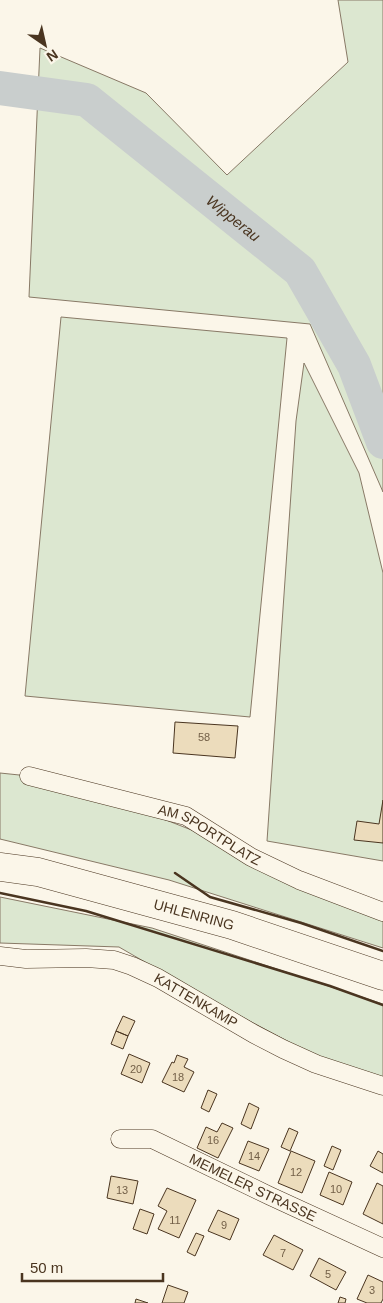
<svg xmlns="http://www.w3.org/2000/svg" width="383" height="1303" viewBox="0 0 383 1303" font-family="Arial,sans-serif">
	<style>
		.green { fill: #dce7d0; stroke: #887966 }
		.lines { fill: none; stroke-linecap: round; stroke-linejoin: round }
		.river { stroke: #c9cecd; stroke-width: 34 }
		.building { fill: #ecdcbc; stroke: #4a3520 }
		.street-casing { stroke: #4a3520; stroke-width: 19 }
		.highway-casing { stroke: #4a3520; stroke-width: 29 }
		.street { stroke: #fbf6e9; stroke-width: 18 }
		.highway { stroke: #fbf6e9; stroke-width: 28 }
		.wall { stroke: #4a3520; stroke-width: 2.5 }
		.labels { text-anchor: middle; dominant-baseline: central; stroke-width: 4; stroke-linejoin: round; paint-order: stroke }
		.number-label { font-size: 11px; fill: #725f47 }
		.street-label { font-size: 14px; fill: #4a3520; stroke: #fbf6e9 }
		.water-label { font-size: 15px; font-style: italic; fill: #4a3520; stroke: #fbf6e9 }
	</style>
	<rect width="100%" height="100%" fill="#fbf6e9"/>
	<!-- green -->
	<path class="green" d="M338 0H383V492L310 324 29 297 40 48 146 93 227 175 348 62Z
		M61 317 287 338 250 717 25 696Z
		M304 363 359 473 383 573V861L267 841 296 421Z
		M0 773 29 776 166 820 383 905V948L169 880 0 839Z
		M0 897 152 928 383 1004V1077L311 1054 207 998 119 947 0 943Z"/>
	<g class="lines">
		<!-- river -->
		<path class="river" id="s1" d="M0 88 87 100 300 271 354 365 383 442"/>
	</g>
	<!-- building -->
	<path class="building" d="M175 722 238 726 235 758 173 753Z
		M383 800V843L354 840 357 821 379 824Z
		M123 1016 135 1021 128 1036 116 1031Z
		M116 1031 128 1036 123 1049 111 1044Z
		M129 1054 150 1063 142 1083 121 1074Z
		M177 1055 188 1059 184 1067 194 1072 184 1092 162 1082 172 1062 174 1063Z
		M208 1090 217 1094 209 1112 201 1108Z
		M249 1103 259 1108 251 1129 241 1124Z
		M222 1123 233 1128 218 1158 197 1148 206 1127 217 1132Z
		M289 1128 298 1132 290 1151 281 1147Z
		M248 1141 269 1149 259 1171 239 1163Z
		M332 1146 341 1150 333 1170 324 1166Z
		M291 1151 315 1161 302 1193 278 1183Z
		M378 1151 383 1154V1173L370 1166Z
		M329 1172 352 1182 343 1205 320 1195Z
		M111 1176 138 1181 133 1204 107 1198Z
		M377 1183 383 1186V1224L363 1214Z
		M167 1188 196 1200 179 1238 158 1229 167 1211 158 1206Z
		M140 1209 154 1214 147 1234 133 1229Z
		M218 1210 239 1219 230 1240 208 1231Z
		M196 1233 204 1236 195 1256 187 1252Z
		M274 1235 303 1250 293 1270 263 1255Z
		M319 1258 346 1272 336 1290 310 1276Z
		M368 1275 383 1282V1299L381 1303H367L357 1299Z
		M168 1285 188 1292 184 1303H162Z
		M340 1297 346 1299 345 1303H338Z
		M136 1299 148 1303H135Z"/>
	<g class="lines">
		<defs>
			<g id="street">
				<path id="s2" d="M29 776 186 816 251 857 299 880 383 912"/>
				<path id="s3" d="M0 956 26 959 86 958 114 960 132 966 158 978 254 1034 283 1049 316 1064 383 1086"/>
				<path id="s4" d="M120 1139H152L270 1196 383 1248"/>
			</g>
			<g id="highway">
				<path id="s5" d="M0 867 38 872 232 925 383 976"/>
			</g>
		</defs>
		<!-- street casing -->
		<use href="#street" class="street-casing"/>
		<!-- highway casing -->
		<use href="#highway" class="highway-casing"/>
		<!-- street -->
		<use href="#street" class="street"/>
		<!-- highway -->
		<use href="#highway" class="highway"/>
		<!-- wall -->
		<path class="wall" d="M175 873 210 897 301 923 383 951
			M0 893 86 911 330 986 383 1005"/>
	</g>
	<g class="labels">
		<!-- number labels -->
		<g class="number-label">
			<text x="204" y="737">58</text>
			<text x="136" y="1069">20</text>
			<text x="178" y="1077">18</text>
			<text x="213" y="1140">16</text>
			<text x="254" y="1156">14</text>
			<text x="296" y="1172">12</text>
			<text x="336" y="1189">10</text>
			<text x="122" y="1190">13</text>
			<text x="175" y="1220">11</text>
			<text x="224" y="1225">9</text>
			<text x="283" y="1253">7</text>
			<text x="328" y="1274">5</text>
			<text x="372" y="1290">3</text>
		</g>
		<!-- street labels -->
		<g class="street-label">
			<text stroke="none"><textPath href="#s2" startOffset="191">AM SPORTPLATZ</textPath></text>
			<text stroke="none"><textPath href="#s5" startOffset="200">UHLENRING</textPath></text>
			<text stroke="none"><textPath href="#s3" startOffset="206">KATTENKAMP</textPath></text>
			<text stroke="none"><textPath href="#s4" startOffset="144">MEMELER STRASSE</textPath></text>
		</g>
		<!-- water labels -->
		<g class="water-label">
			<text stroke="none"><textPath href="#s1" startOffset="276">Wipperau</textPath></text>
		</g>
	</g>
	<!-- north arrow -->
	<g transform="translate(45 45) rotate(146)" stroke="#fbf6e9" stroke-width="4" paint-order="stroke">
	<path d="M0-4L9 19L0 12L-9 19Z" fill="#4a3520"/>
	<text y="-8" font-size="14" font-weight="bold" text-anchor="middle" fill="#4a3520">N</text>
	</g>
	<!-- scale -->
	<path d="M22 1273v8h141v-8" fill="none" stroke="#4a3520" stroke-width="2.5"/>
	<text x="30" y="1273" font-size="15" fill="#4a3520" stroke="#fbf6e9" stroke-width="4" paint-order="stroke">50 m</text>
</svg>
